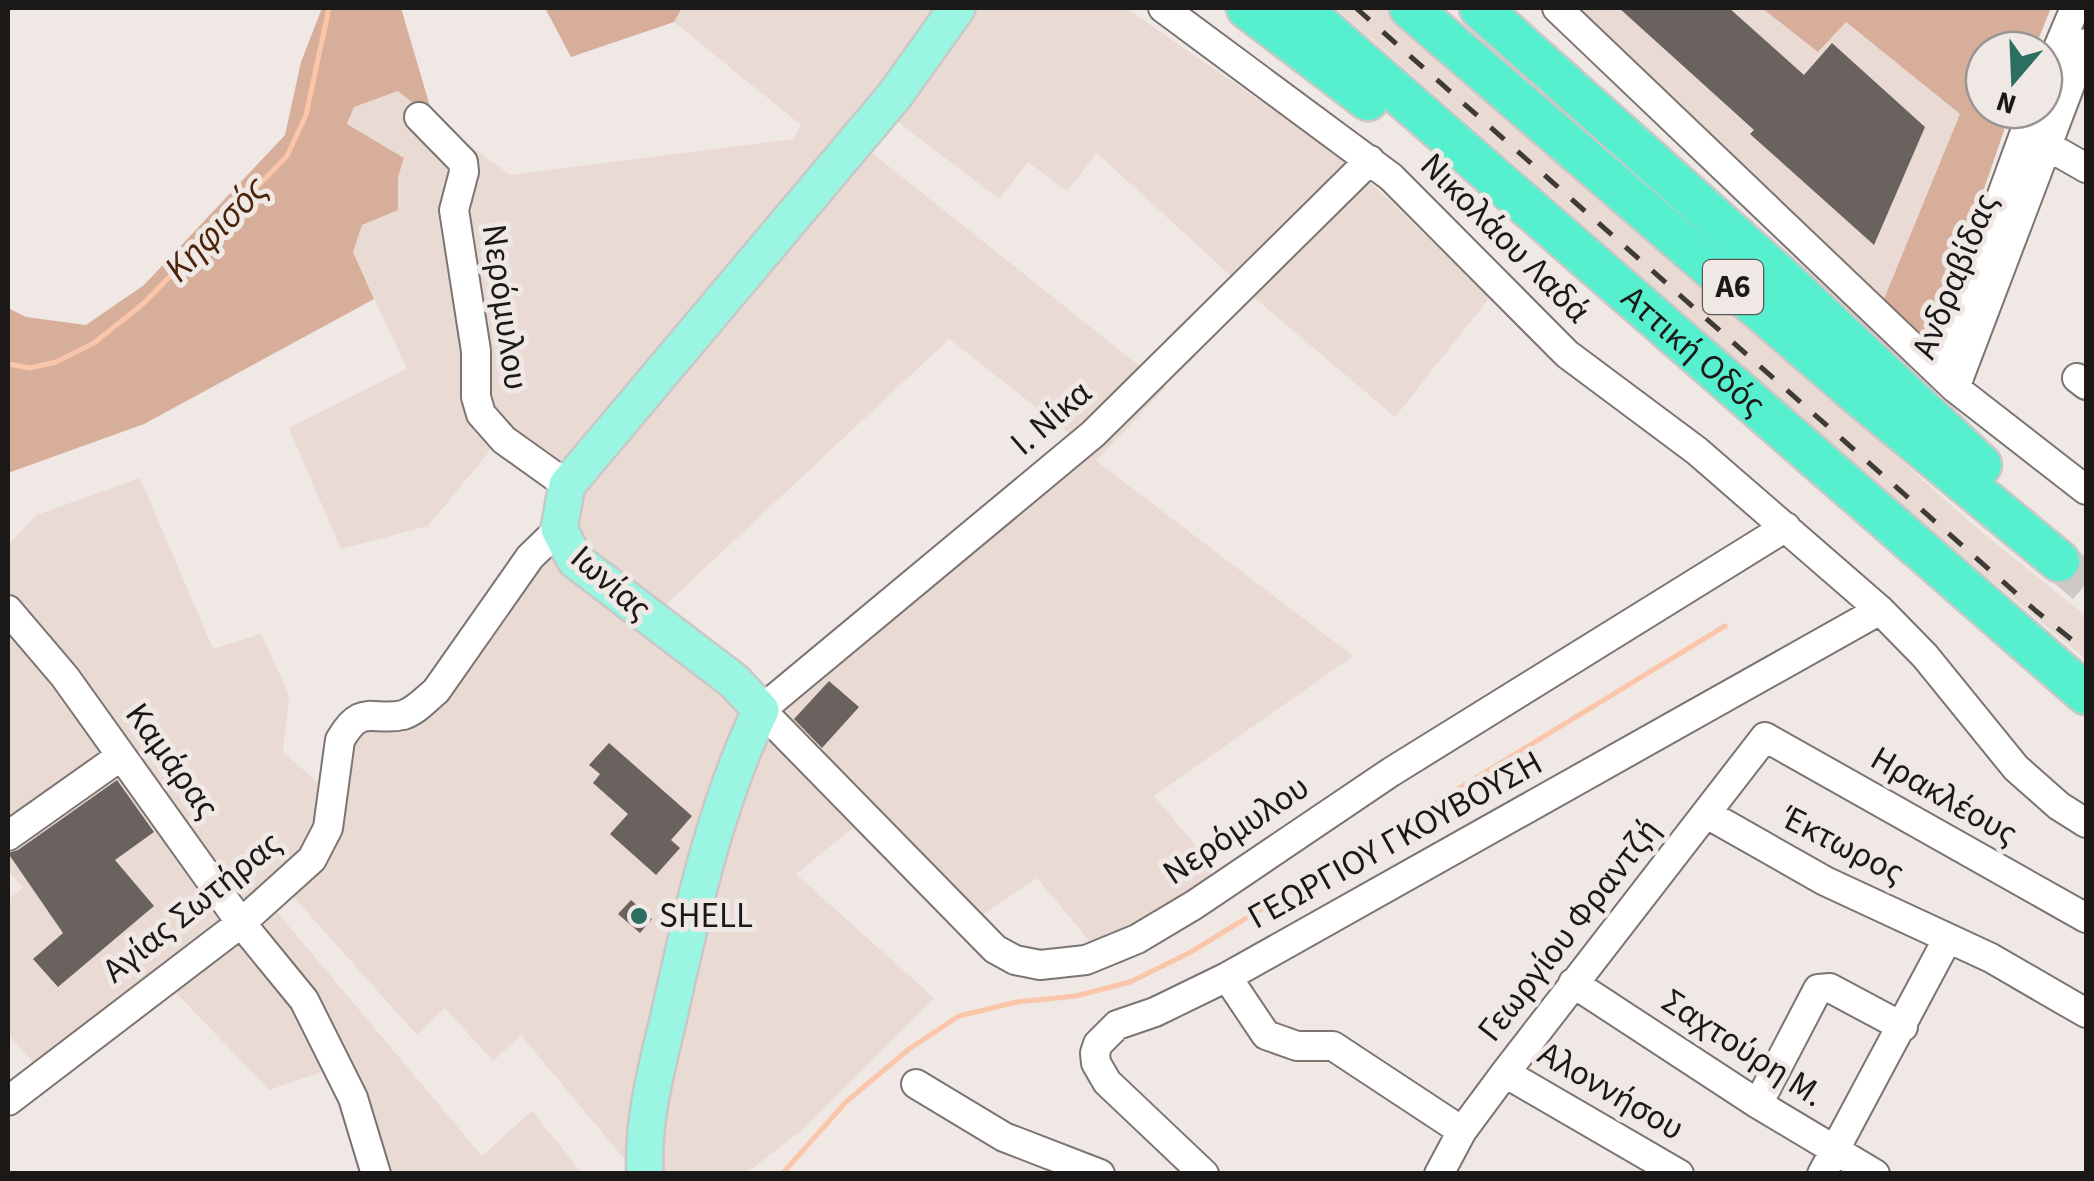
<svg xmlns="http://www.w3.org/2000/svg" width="2094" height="1181" viewBox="0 0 2094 1181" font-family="'Source Sans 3',sans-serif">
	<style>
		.built { fill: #e9dad3; fill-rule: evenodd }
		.green { fill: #d7ae9a }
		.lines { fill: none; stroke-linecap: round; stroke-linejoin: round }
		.stream { stroke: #fbc5aa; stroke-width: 5 }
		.building { fill: #69625f }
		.highway-tunnel { stroke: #cfc9c5; stroke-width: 40; stroke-dasharray: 40 20; stroke-linecap: butt }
		.minor-casing { stroke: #7b7471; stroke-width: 32 }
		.major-casing { stroke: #c8c8c7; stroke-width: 40 }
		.highway-casing { stroke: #c8c8c7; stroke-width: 45 }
		.minor { stroke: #fff; stroke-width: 28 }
		.major { stroke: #9af6e2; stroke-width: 35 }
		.highway { stroke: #57f0cf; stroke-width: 40 }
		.rail { stroke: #3d3a38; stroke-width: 5; stroke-dasharray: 18 18; stroke-linecap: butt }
		.poi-dot { fill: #2c6f60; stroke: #efe8e4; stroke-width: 4 }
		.labels { text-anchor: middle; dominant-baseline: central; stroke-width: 10; stroke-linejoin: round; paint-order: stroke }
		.shield { fill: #efe8e4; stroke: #5b5754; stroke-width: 2.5 }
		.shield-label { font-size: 32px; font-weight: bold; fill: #1b1917 }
		.street-label { font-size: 35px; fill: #1b1917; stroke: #efe8e4 }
		.poi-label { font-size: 35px; fill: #1b1917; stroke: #efe8e4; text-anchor: start }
		.water-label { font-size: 38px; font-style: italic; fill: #4c230b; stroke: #efe8e4 }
	</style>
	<rect width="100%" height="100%" fill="#efe8e4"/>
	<!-- built -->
	<path class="built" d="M682 8H1126L1351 164 1490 297 1395 417 1256 299 1097 153 1067 191 1028 162 999 199 893 118 868 150 1166 387 1096 461 1353 656 1154 796 1221 876 1123 940 1092 944 1037 878 958 931 853 828 796 874 934 998 802 1130 746 1173H636L521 1035 493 1061 445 1008 417 1035 291 894 276 911 482 1156 532 1111 582 1173H393L370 1108 348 1063 269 1090 166 982 43 1073 8 1034V900L23 888 8 870V545L37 515 140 478 213 649 261 634 289 695 283 752 341 803 349 728 397 721 535 530 552 516 559 488 497 442 428 526 341 549 289 428 407 369 353 252 362 225 398 210V177L404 158 347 124 354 107 398 91 510 175 793 139 801 125 674 22ZM949 339 1074 437 759 697 660 610Z
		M1336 8H1395L1980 531 2086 616V659L1943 540Z
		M1560 8H1828L1960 114 1877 316 1925 362 1914 378 1869 336Z"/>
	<!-- green -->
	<path class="green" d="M322 8H401L434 120 398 91 354 107 347 124 404 158 398 177V210L362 225 353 252 374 299 144 424 8 473V308L26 317 86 325 144 285 285 135 301 62Z
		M545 8H682L674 22 571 57Z
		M1762 8H2051L2034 50H1984V110H2011L1925 362 1877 316 1960 114 1846 22 1818 52Z"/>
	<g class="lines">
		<!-- stream -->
		<path class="stream" d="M8 364 30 368 56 362 94 343 144 303 287 156 306 115 329 8
			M782 1174 846 1102 909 1049 959 1016 1017 1002 1076 996 1130 982 1189 953 1725 626"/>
	</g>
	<!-- building -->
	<path class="building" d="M1619 8H1729L1804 75 1832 43 1925 127 1874 245 1750 134 1754 130Z
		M829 681 859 707 822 748 794 719Z
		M609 743 692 816 671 840 680 848 656 875 610 834 628 814 593 783 600 774 589 765Z
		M117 780 154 832 115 860 154 906 58 987 33 959 63 933 8 853 18 850Z
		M631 900 652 919 640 933 618 914Z"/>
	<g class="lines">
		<!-- highway-tunnel -->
		<path class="highway-tunnel" d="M2059 561 2086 584"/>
		<defs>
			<path id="minor" d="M1163 8 1391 177 1567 354 1697 451 1880 610 1925 656 2016 768 2059 806 2086 823
				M1557 8 1955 388 2086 490
				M2044 81 2075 8
				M419 117 463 162 464 172 454 210 476 351V397L481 414 504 440 567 485
				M2046 145 2086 168
				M1370 160 1093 434 761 710 995 949 1015 960 1040 965 1086 960 1137 939 1194 905 1391 772 1786 527
				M2077 378 2086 385
				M1955 388 2086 43
				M1955 388 1948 354 1950 337 2033 110
				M8 610 65 677 241 923 304 1000 353 1098 376 1174
				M1707 814 1825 881 1991 958 2086 1013
				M8 836 121 756
				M1227 977 1266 1035 1297 1046H1333L1462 1131
				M1573 983 1758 1104 1875 1174
				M1505 1073 1679 1174
				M916 1084 1004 1137 1100 1174
				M8 1101 241 923 312 859 328 828 340 740C362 702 372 722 403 715 416 711 426 699 436 691L530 557 559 529
				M1758 1104 1818 989 1830 988 1903 1027
				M1204 1174 1107 1082 1096 1063 1095 1053 1098 1044 1117 1025 1155 1012 1227 977 1880 610
				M1439 1174 1462 1131 1505 1073 1765 737 2086 918
				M1822 1174 1948 938"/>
			<path id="major" d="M645 1174C642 1120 657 1067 669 1016 692 913 715 805 761 710L734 681 575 560 559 529 567 485 895 95 957 8"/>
			<g id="highway">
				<path d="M1247 8 1368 100"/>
				<path id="s1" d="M1300 8 2086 694"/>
				<path d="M1410 8 1862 398 2059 561"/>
				<path d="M1480 8 1780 276 1981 465"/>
			</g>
		</defs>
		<!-- minor casing -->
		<use href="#minor" class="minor-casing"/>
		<!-- major casing -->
		<use href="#major" class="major-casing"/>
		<!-- highway casing -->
		<use href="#highway" class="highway-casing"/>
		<!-- minor -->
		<use href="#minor" class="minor"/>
		<!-- major -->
		<use href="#major" class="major"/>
		<!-- highway -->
		<use href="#highway" class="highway"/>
		<!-- rail -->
		<path class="rail" d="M1356 8 2036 611 2086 651"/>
	</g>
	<!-- markers -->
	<circle class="poi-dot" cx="639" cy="916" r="10"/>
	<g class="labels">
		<!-- shield labels -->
		<rect class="shield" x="1703" y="260" width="60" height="54" rx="8"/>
		<g class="shield-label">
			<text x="1733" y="287">Α6</text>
		</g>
		<!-- street labels -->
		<g class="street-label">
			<text transform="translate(1505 238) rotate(45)">Νικολάου Λαδά</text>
			<text transform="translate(1955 276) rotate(-68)">Ανδραβίδας</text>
			<text transform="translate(505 307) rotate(82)">Νερόμυλου</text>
			<text stroke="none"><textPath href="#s1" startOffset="522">Αττική Οδός</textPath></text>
			<text transform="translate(1051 418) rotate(-41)">Ι. Νίκα</text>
			<text transform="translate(611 583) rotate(41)">Ιωνίας</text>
			<text transform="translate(172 761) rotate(54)">Καμάρας</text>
			<text transform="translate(1944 796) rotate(30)">Ηρακλέους</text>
			<text transform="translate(1236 830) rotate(-34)">Νερόμυλου</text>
			<text transform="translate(1395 840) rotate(-29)">ΓΕΩΡΓΙΟΥ ΓΚΟΥΒΟΥΣΗ</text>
			<text transform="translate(1843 845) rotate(27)">Έκτωρος</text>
			<text transform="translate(192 907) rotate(-39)">Αγίας Σωτήρας</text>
			<text transform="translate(1569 930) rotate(-52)">Γεωργίου Φραντζή</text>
			<text transform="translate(1743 1048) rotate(33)">Σαχτούρη Μ.</text>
			<text transform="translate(1611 1091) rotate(30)">Αλοννήσου</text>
		</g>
		<!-- poi labels -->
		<g class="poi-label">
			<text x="659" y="916">SHELL</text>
		</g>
		<!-- water labels -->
		<g class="water-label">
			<text transform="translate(216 229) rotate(-46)">Κηφισός</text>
		</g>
	</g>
	<!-- border -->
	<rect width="2094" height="1181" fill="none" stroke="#1b1917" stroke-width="20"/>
	<!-- north arrow -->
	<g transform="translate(2014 80) rotate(199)"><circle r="48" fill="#efe8e4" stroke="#9a9592" stroke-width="2.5"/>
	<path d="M0-8L18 38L0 25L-18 38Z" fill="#2c6f60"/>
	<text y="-15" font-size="28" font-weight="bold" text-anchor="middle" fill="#1b1917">N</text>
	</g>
</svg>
